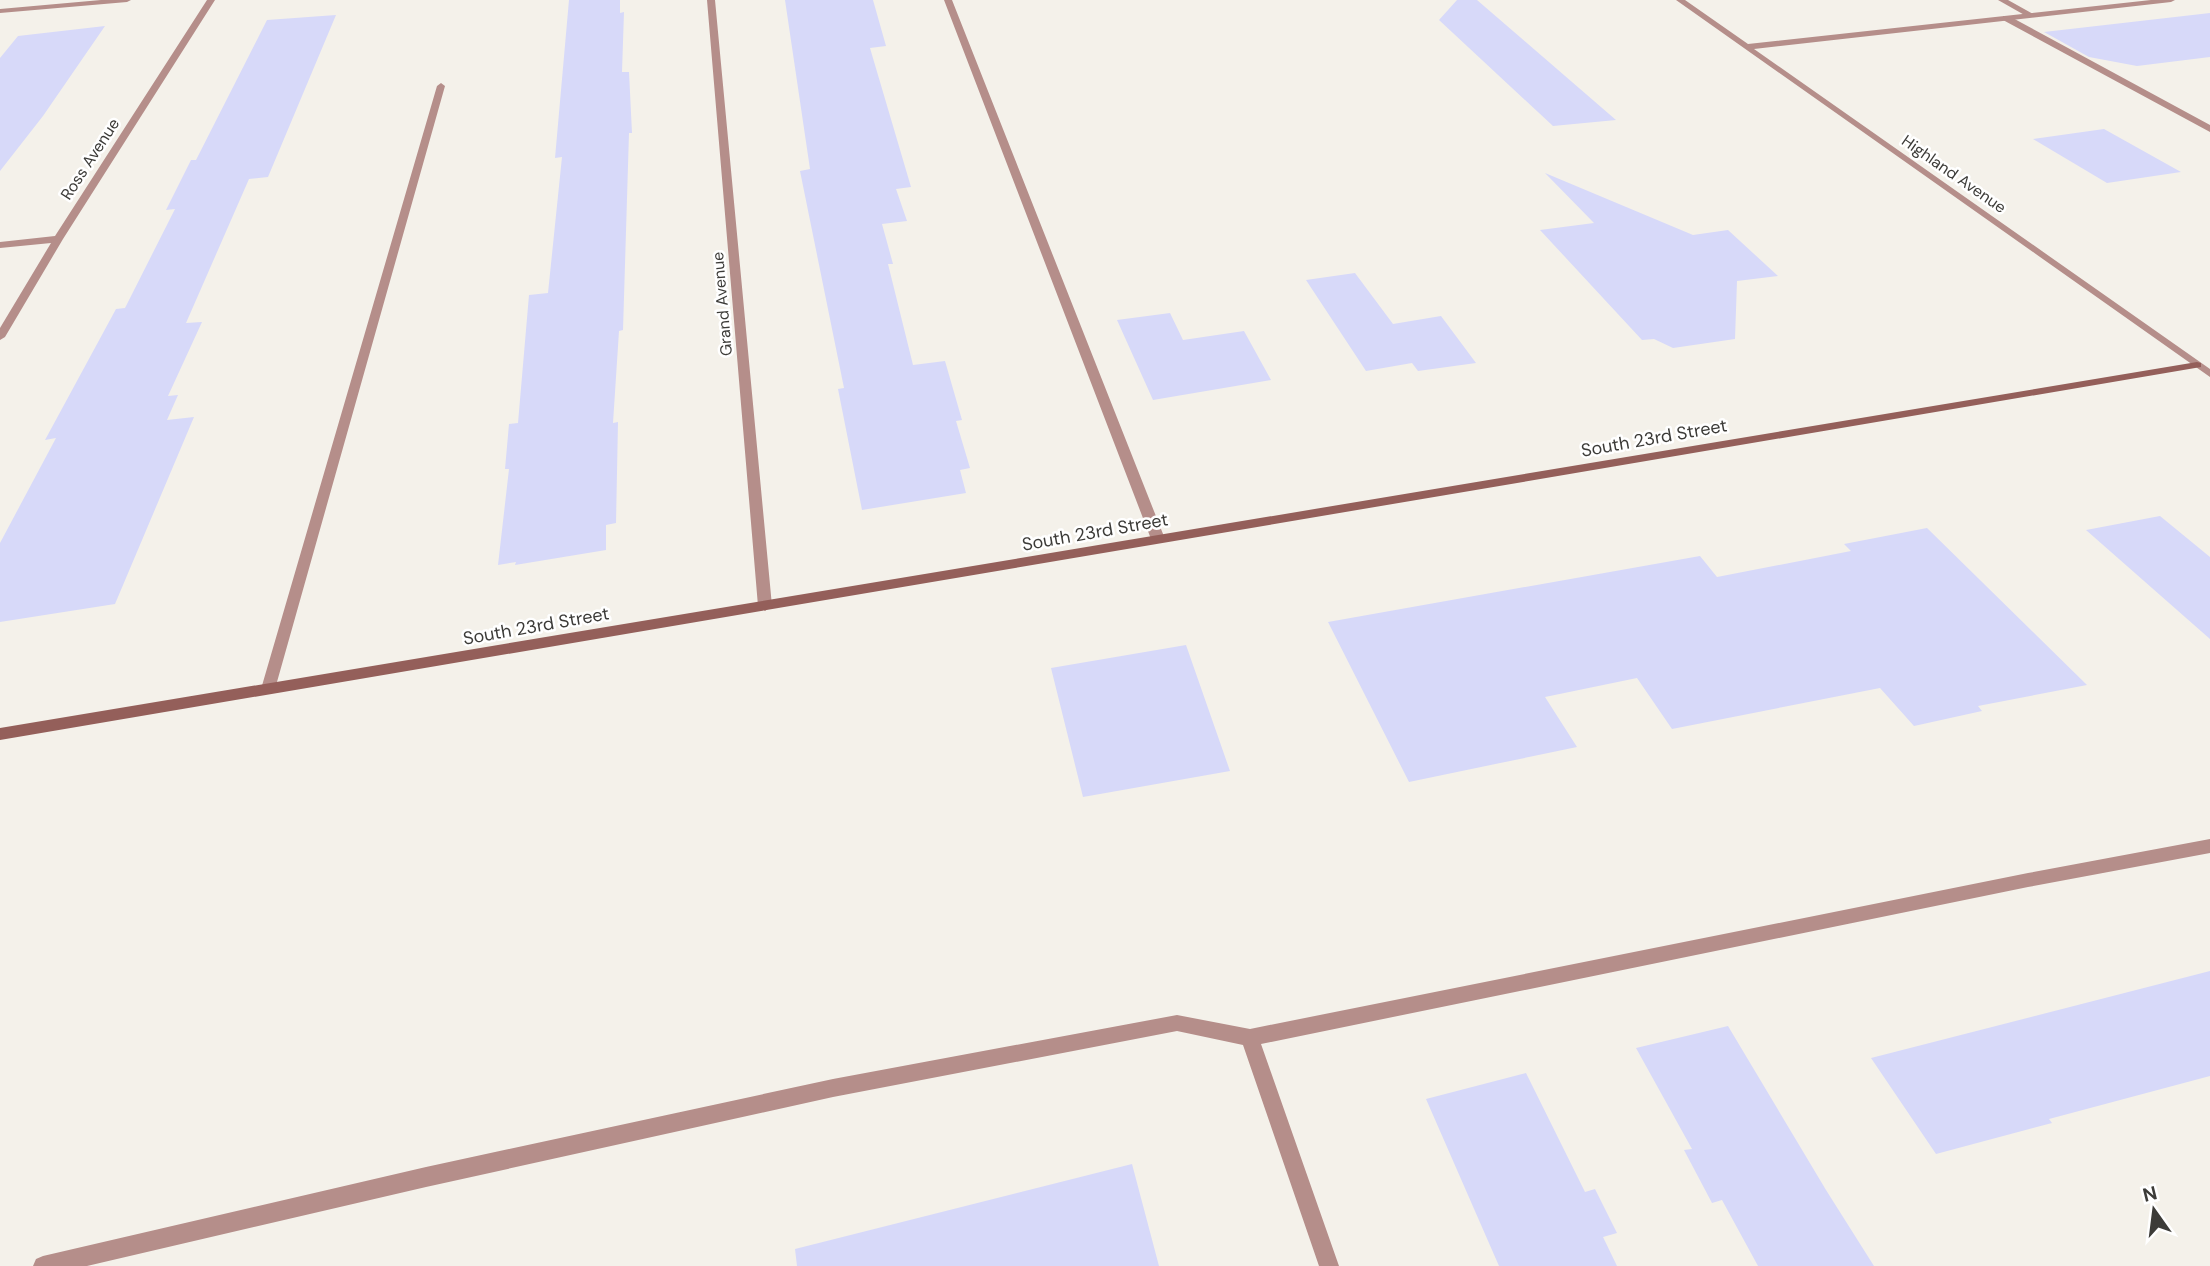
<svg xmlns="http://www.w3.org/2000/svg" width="2210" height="1266" viewBox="0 0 2210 1266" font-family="'DM Sans',sans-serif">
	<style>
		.building { fill: #d7d9f9 }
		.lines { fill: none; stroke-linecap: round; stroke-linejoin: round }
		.lane { fill: #b58e8a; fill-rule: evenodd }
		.street { fill: #b58e8a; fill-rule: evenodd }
		.secondary { fill: #945f5a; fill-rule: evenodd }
		.labels { text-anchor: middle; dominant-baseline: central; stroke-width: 5; stroke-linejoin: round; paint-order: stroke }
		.far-street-label { font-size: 16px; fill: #3c3b38; stroke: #fff }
		.street-label { font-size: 18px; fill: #3c3b38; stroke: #fff }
	</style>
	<rect width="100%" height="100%" fill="#f4f1ea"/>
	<!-- building -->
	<path class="building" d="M569 0H620V13L624 12 622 72H629L632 133H629L623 330 619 331 613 423 618 422 616 523 606 525V550L515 565 516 562 498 565 509 469H505L509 424 518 423 529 295 548 293 562 157 555 158Z
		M785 0H873L886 46 870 48 911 187 896 189 907 221 882 224 893 264H888L913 365 945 361 962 420 956 421 970 468 960 470 966 493 862 510 838 389 844 388 800 171 810 169Z
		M1457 0H1477L1616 120 1553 126 1439 20Z
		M2210 13V57L2137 66 2089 57 2044 32Z
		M336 15 268 177 249 179 186 323 202 322 168 396 178 395 167 420 194 417 115 604 0 622V543L56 438 45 440 116 309 125 308 175 209 166 210 191 160H196L267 20Z
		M105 26 43 116 0 171V58L18 36Z
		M2104 129 2181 172 2107 183 2033 139Z
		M1545 173 1693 235 1728 230 1778 276 1737 281 1735 339 1673 348 1654 339 1642 340 1540 230 1594 223Z
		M1355 273 1393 324 1441 316 1476 363 1418 371 1412 363 1366 371 1306 280Z
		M1170 313 1183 340 1244 331 1271 380 1153 400 1117 320Z
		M2160 516 2210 557V639L2086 530Z
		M1927 528 2087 685 1978 706 1982 711 1914 726 1880 688 1672 729 1637 678 1545 697 1577 747 1409 782 1328 622 1700 556 1717 577 1851 551 1844 544Z
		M1186 645 1230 771 1083 797 1051 668Z
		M2210 971V1076L2049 1119 2052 1123 1936 1154 1871 1058Z
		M1728 1026 1826 1190 1874 1266H1758L1722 1200 1712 1203 1684 1150 1692 1149 1636 1048Z
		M1526 1073 1585 1192 1595 1189 1617 1233 1603 1237 1617 1266H1499L1426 1099Z
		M1132 1164 1159 1266H797L795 1249Z"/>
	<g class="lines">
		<!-- lane -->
		<path class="lane" d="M944 0H952L1165 539 1163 542 1158 543 1151 539Z
			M1998 0H2008L2035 15 2028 17Z
			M2003 16H2009L2210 125V132L2003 20Z
			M441 83 445 86 275 689 273 693H263L261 689 437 86Z
			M2210 839V853L2028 887 1261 1044 1339 1266H1319L1243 1045 1177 1031 833 1097 426 1187 87 1266H33L36 1259 43 1256 426 1167 833 1079 1177 1015 1250 1029 2028 873Z"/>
		<!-- street -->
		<path class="street" d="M101 0H131L127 2 0 13V9Z
			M207 0H215L63 239 5 337 0 340V328L51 243 0 248V242L55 236Z
			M707 0H715L772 606 765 611 758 606Z
			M1676 0H1685L1748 44 2151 0H2175L2171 2 1754 49 2210 369V377Z"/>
		<!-- secondary -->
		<path class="secondary" d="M2197 362 2201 363V367L0 740V728Z"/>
	</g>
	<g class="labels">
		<!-- far-street labels -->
		<g class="far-street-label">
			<text transform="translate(90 159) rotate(-57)">Ross Avenue</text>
			<text transform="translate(1954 174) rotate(35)">Highland Avenue</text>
			<text transform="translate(722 304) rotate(-95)">Grand Avenue</text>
		</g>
		<!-- street labels -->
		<g class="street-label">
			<text transform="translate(1654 438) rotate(-10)">South 23rd Street</text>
			<text transform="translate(1095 532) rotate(-10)">South 23rd Street</text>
			<text transform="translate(536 626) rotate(-10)">South 23rd Street</text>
		</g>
	</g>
	<!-- north arrow -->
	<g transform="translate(2154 1210) rotate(346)" stroke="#ffffff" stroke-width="5" paint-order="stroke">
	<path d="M0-5L12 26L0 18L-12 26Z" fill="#3c3b38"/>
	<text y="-10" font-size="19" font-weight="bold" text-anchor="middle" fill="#3c3b38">N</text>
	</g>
</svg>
